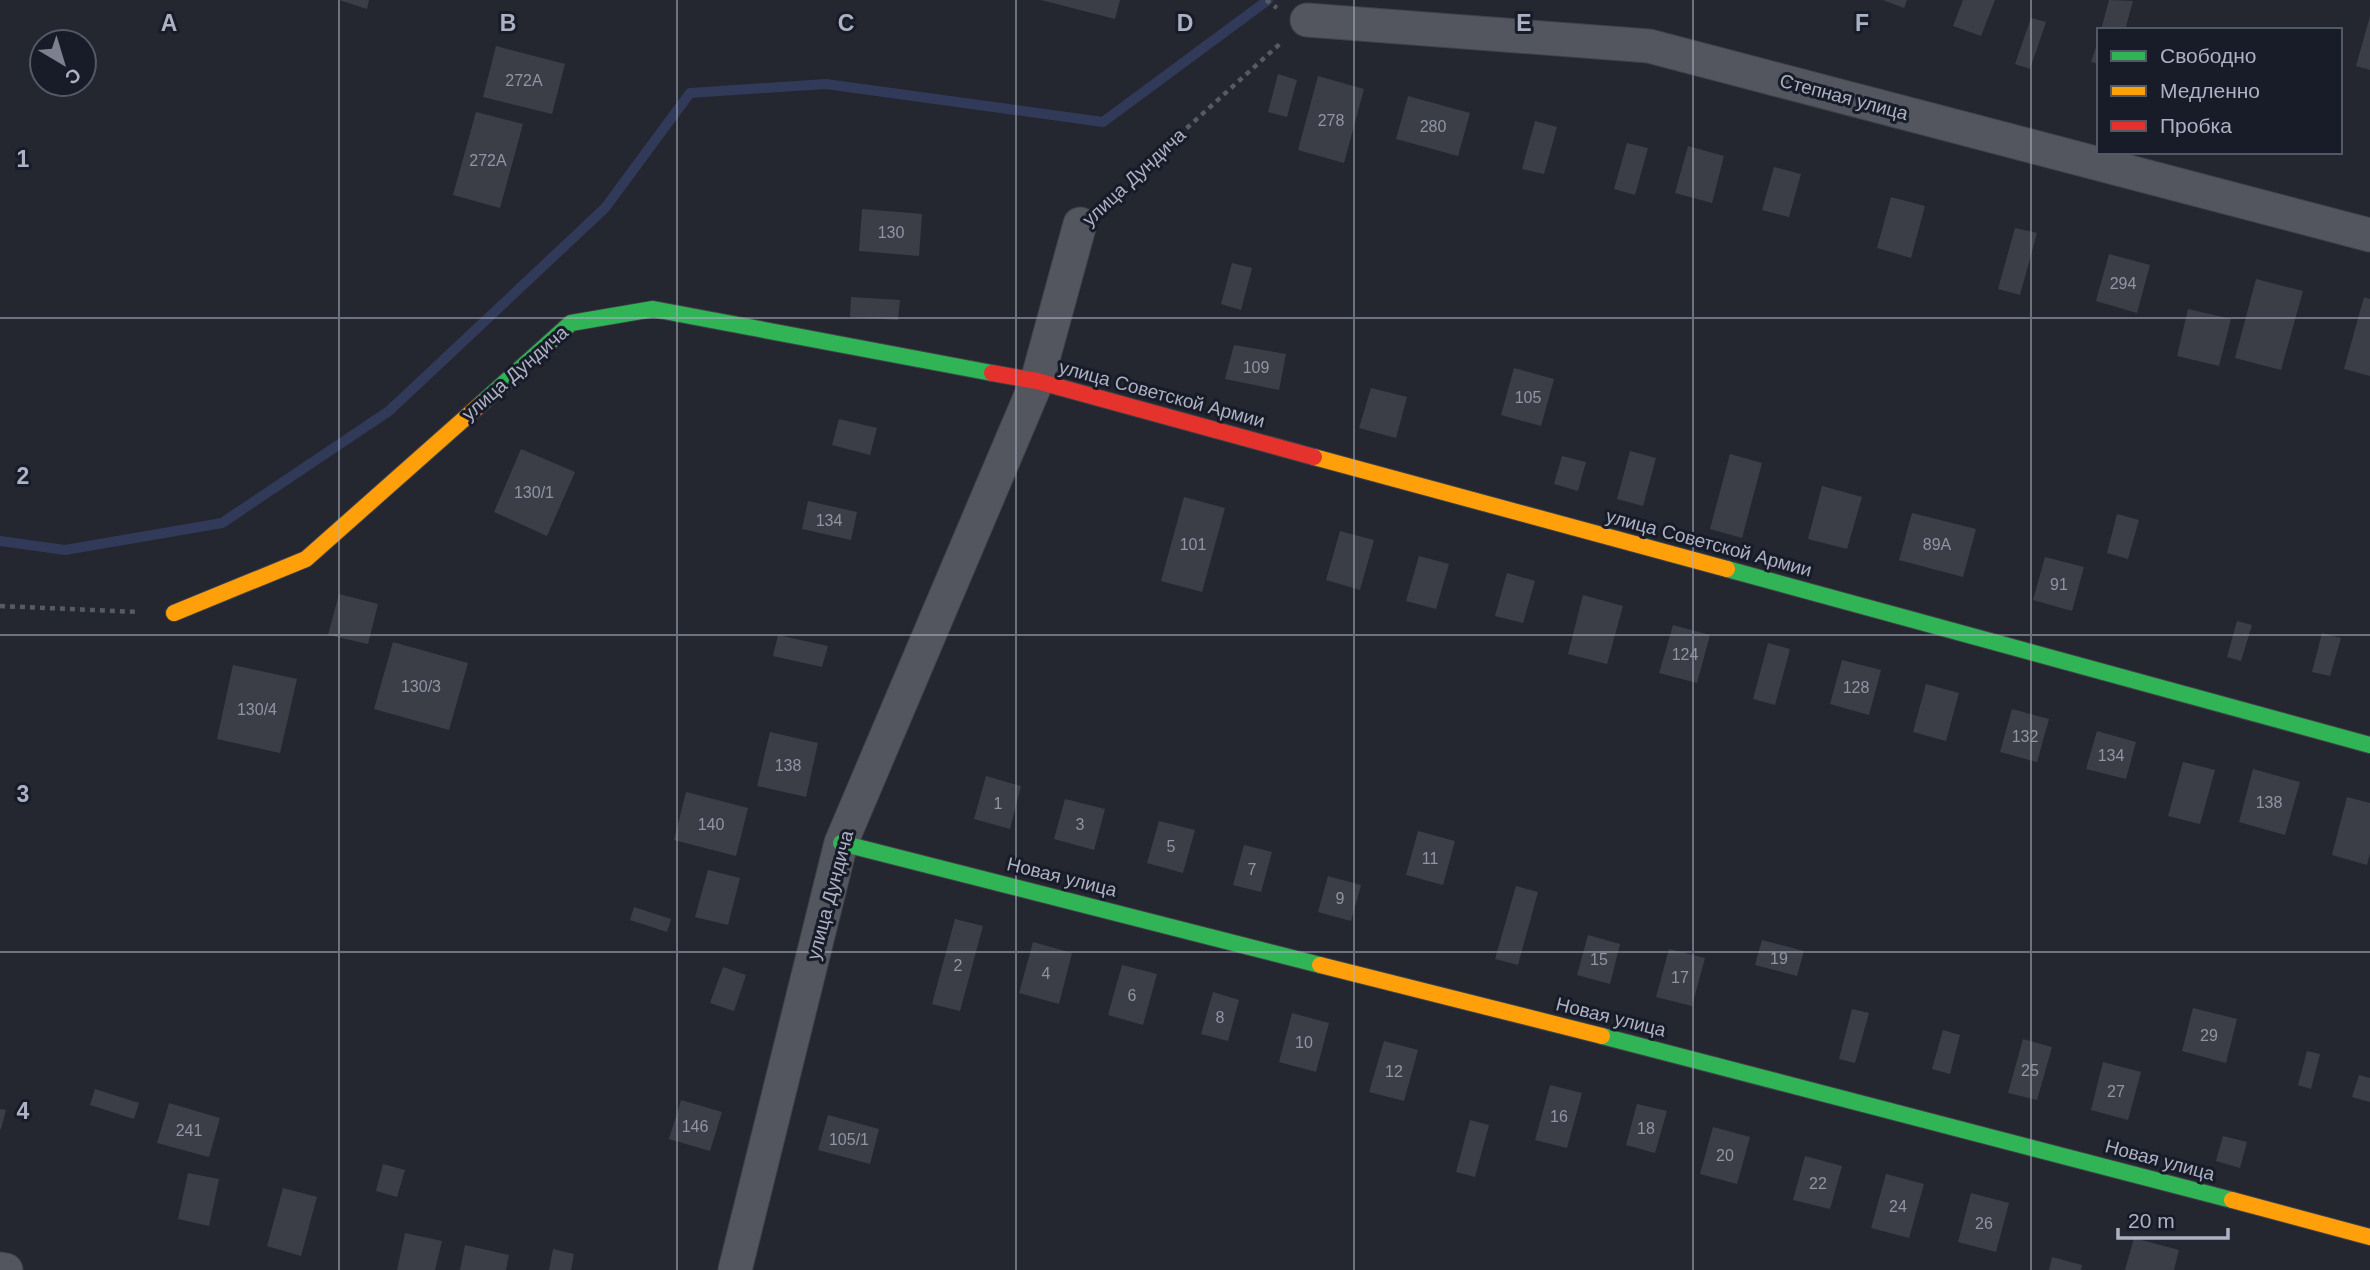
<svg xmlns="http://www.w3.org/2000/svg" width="2370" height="1270" viewBox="0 0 2370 1270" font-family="Arial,sans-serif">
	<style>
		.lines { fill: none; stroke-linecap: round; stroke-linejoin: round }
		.stream { stroke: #313a58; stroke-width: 10 }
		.building { fill: #3c3e47 }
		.street-casing { stroke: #404249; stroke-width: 35 }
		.fast-casing { stroke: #404249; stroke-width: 18 }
		.slow-casing { stroke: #404249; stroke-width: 18 }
		.jam-casing { stroke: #404249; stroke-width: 18 }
		.path { stroke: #565a62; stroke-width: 4.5; stroke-dasharray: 5 5; stroke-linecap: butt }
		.street { stroke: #53565e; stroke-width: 33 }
		.fast { stroke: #30b455; stroke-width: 16 }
		.slow { stroke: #ff9f0a; stroke-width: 16 }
		.jam { stroke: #e5322d; stroke-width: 16 }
		.grid { fill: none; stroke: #acb1c3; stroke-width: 2; stroke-opacity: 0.55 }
		.labels { text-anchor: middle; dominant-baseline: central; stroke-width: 6; stroke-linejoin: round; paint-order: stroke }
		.number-label { font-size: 16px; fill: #9094a4 }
		.street-label { font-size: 19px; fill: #acb1c3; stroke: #181c29 }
		.grid-label { font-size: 23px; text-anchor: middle; font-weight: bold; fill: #acb1c3; stroke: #181c29; stroke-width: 6; stroke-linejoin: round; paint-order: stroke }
	</style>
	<rect width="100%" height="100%" fill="#242730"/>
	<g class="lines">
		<!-- stream -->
		<path class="stream" d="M0 541 65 550 222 523 389 411 605 208 690 93 826 84 1103 122 1268 0"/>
	</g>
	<!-- building -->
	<path class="building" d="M339 0H369L367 9Z
		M1041 0H1120L1115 19Z
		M1883 0H1907L1904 8Z
		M1963 0H1995L1981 36 1953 26Z
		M2109 0 2133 1 2125 30H2101Z
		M2370 16V70L2356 66Z
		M2031 18 2046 22 2030 69 2015 64Z
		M2099 38V64L2091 62Z
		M496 46 565 64 552 114 483 97Z
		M1278 74 1297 80 1287 117 1268 112Z
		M1318 76 1364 89 1344 163 1298 150Z
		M1408 96 1470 113 1458 156 1396 139Z
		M476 112 523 124 500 208 453 195Z
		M1535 121 1557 127 1544 174 1522 169Z
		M1627 143 1648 148 1635 195 1614 189Z
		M1688 146 1724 156 1712 203 1675 193Z
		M1774 167 1801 174 1789 217 1762 210Z
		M1891 197 1925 206 1911 258 1877 248Z
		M862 209 922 214 919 256 859 251Z
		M2015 228 2037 233 2020 295 1998 289Z
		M2109 254 2150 265 2137 313 2096 301Z
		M1232 263 1252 268 1241 310 1221 304Z
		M2256 279 2303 291 2281 370 2235 358Z
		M851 297 900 300 898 320 850 317Z
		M2364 297 2370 299V376L2344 369Z
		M2188 309 2231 319 2219 366 2177 356Z
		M1234 345 1286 354 1279 390 1225 379Z
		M1514 368 1554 379 1541 426 1501 415Z
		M1371 388 1407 397 1396 438 1359 428Z
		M839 419 877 428 870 455 832 445Z
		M521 449 575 472 547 536 494 512Z
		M1630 451 1656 458 1643 506 1617 499Z
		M1730 454 1762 463 1742 538 1710 529Z
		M1562 456 1586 462 1578 491 1554 484Z
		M1822 486 1862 497 1847 549 1808 539Z
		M1184 497 1225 508 1202 592 1161 581Z
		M808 501 857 512 851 540 802 529Z
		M1912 513 1976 529 1963 577 1899 560Z
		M2117 514 2139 520 2128 559 2107 553Z
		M1340 531 1374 540 1360 590 1326 580Z
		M1419 556 1449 564 1436 609 1406 601Z
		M2045 557 2084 567 2072 611 2033 600Z
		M1507 573 1535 581 1523 623 1495 616Z
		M339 594 378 604 368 644 328 635Z
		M1583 595 1623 606 1607 664 1568 654Z
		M2237 621 2252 625 2241 661 2227 657Z
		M1673 625 1710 635 1697 683 1659 673Z
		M2322 633 2341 638 2330 676 2312 672Z
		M778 635 828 646 822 667 773 656Z
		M393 642 468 663 449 730 374 709Z
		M1768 643 1790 649 1775 705 1753 699Z
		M1842 660 1881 670 1869 715 1830 704Z
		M233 665 297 679 280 753 217 739Z
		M1926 684 1959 693 1946 741 1913 732Z
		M2012 709 2049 719 2037 762 2000 752Z
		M2097 731 2136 742 2126 779 2086 769Z
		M770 732 818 743 806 797 757 786Z
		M2183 762 2215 770 2200 824 2168 816Z
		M2253 769 2300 782 2285 835 2239 822Z
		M986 776 1021 786 1010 829 974 819Z
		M686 792 748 808 736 856 674 840Z
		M2347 797 2370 803V853L2367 865 2332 855Z
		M1065 799 1105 809 1094 850 1054 839Z
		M1159 821 1195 830 1183 873 1147 863Z
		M1418 831 1455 841 1443 885 1406 875Z
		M1244 845 1272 852 1261 892 1233 885Z
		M708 870 740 878 728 925 695 917Z
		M1328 876 1361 885 1351 921 1318 912Z
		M1516 886 1538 892 1518 965 1495 959Z
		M634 907 671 919 667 932 630 920Z
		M955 919 983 926 960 1011 932 1004Z
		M1588 935 1620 944 1610 984 1577 975Z
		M1762 940 1804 951 1797 976 1755 965Z
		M1033 942 1072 953 1059 1004 1019 993Z
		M1669 949 1705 958 1692 1006 1656 997Z
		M1122 965 1157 974 1143 1025 1108 1015Z
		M723 967 746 975 734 1011 710 1003Z
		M1213 992 1239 1000 1228 1041 1201 1034Z
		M2193 1008 2237 1019 2226 1063 2182 1051Z
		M1852 1009 1869 1013 1855 1063 1839 1059Z
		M1292 1013 1329 1023 1316 1072 1279 1062Z
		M1943 1030 1960 1035 1950 1074 1932 1069Z
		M2023 1039 2052 1047 2037 1100 2008 1093Z
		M1384 1041 1418 1050 1404 1101 1369 1092Z
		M2307 1051 2320 1054 2311 1089 2298 1085Z
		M2103 1062 2141 1072 2128 1120 2091 1110Z
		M2359 1075 2370 1078V1102L2352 1097Z
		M1550 1085 1582 1093 1567 1148 1535 1140Z
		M95 1089 139 1103 134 1119 90 1105Z
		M681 1100 722 1112 710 1151 669 1139Z
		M169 1103 220 1118 209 1157 157 1143Z
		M1637 1104 1667 1111 1655 1153 1626 1145Z
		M0 1109 6 1110 1 1129H0Z
		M828 1115 879 1129 870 1164 818 1150Z
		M1470 1120 1489 1125 1475 1177 1456 1172Z
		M1713 1127 1750 1137 1737 1184 1700 1174Z
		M2223 1136 2247 1142 2240 1168 2216 1161Z
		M1805 1156 1842 1166 1830 1209 1793 1200Z
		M383 1164 405 1170 397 1197 376 1191Z
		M188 1173 219 1179 209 1226 178 1219Z
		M1886 1174 1924 1184 1909 1238 1871 1228Z
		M283 1188 317 1197 301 1256 267 1246Z
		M1971 1193 2009 1203 1996 1252 1958 1242Z
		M405 1233 442 1241 435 1270H397Z
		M2134 1238 2179 1250 2174 1270H2125Z
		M465 1245 509 1255 506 1270H460Z
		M553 1249 574 1254 571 1270H549Z
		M2052 1257 2082 1265 2081 1270H2049Z"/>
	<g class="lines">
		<defs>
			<path id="street" d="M1307 20 1649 46 2370 235
				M0 1269 6 1270
				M735 1270 841 843 1037 381 1080 224"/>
			<path id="fast" d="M482 403 571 323 653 309 992 373
				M1727 569 2370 745
				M841 843 1320 965
				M1602 1036 2232 1200"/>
			<path id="slow" d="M1314 457 1727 569
				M174 613 306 559 482 403
				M1320 965 1602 1036
				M2232 1200 2370 1237"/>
			<path id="jam" d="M992 373 1037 381 1314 457"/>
		</defs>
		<!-- street casing -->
		<use href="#street" class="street-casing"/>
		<!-- fast casing -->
		<use href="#fast" class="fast-casing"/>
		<!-- slow casing -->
		<use href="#slow" class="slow-casing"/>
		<!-- jam casing -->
		<use href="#jam" class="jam-casing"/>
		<!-- path -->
		<path class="path" d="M1266 0 1277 8
			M1105 202 1283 41
			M0 606 139 612"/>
		<!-- street -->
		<use href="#street" class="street"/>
		<!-- fast -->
		<use href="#fast" class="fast"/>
		<!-- slow -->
		<use href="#slow" class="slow"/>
		<!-- jam -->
		<use href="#jam" class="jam"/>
	</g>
	<!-- grid -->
	<path class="grid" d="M339 0V1270M677 0V1270M1016 0V1270M1354 0V1270M1693 0V1270M2031 0V1270M0 318H2370M0 635H2370M0 952H2370"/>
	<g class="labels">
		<!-- number labels -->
		<g class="number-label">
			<text x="524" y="80">272А</text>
			<text x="1331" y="120">278</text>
			<text x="1433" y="126">280</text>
			<text x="488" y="160">272А</text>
			<text x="891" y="232">130</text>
			<text x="2123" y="283">294</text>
			<text x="1256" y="367">109</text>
			<text x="1528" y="397">105</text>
			<text x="534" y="492">130/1</text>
			<text x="829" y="520">134</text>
			<text x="1193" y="544">101</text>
			<text x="1937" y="544">89А</text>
			<text x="2059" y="584">91</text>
			<text x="1685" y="654">124</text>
			<text x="421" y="686">130/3</text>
			<text x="1856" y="687">128</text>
			<text x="257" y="709">130/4</text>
			<text x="2025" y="736">132</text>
			<text x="2111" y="755">134</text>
			<text x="788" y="765">138</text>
			<text x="2269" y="802">138</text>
			<text x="998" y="803">1</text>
			<text x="711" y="824">140</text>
			<text x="1080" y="824">3</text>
			<text x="1171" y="846">5</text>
			<text x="1430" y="858">11</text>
			<text x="1252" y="869">7</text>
			<text x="1340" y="898">9</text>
			<text x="1779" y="958">19</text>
			<text x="1599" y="959">15</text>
			<text x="958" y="965">2</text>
			<text x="1046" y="973">4</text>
			<text x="1680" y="977">17</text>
			<text x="1132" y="995">6</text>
			<text x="1220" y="1017">8</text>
			<text x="2209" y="1035">29</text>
			<text x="1304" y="1042">10</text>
			<text x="2030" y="1070">25</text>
			<text x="1394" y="1071">12</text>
			<text x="2116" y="1091">27</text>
			<text x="1559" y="1116">16</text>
			<text x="695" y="1126">146</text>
			<text x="1646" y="1128">18</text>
			<text x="189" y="1130">241</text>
			<text x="849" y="1139">105/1</text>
			<text x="1725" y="1155">20</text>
			<text x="1818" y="1183">22</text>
			<text x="1898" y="1206">24</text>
			<text x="1984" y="1223">26</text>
		</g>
		<!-- street labels -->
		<g class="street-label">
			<text transform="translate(1844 97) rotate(15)">Степная улица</text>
			<text transform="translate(1134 177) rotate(-43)">улица Дундича</text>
			<text transform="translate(515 373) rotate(-41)">улица Дундича</text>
			<text transform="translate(1162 394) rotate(15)">улица Советской Армии</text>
			<text transform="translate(1709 543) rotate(15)">улица Советской Армии</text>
			<text transform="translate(1062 877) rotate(14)">Новая улица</text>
			<text transform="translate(830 895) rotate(-75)">улица Дундича</text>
			<text transform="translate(1611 1017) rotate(14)">Новая улица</text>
			<text transform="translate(2160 1160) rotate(15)">Новая улица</text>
		</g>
	</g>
	<g class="grid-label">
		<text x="169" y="31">A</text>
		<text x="508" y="31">B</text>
		<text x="846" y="31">C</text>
		<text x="1185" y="31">D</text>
		<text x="1524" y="31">E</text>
		<text x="1862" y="31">F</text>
		<text x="23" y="167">1</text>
		<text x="23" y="484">2</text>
		<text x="23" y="802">3</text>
		<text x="23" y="1119">4</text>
	</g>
	<!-- legend -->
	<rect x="2097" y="28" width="245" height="126" fill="#181c29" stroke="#535867" stroke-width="2"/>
	<rect x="2111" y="51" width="35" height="10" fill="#30b455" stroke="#535867" stroke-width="2"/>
	<text x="2160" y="63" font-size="21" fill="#acb1c3">Свободно</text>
	<rect x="2111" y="86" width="35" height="10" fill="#ff9f0a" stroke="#535867" stroke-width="2"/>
	<text x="2160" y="98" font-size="21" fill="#acb1c3">Медленно</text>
	<rect x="2111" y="121" width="35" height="10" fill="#e5322d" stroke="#535867" stroke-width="2"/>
	<text x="2160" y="133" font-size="21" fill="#acb1c3">Пробка</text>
	<!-- north arrow -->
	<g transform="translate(63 63) rotate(142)"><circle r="33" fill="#181c29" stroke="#535867" stroke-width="2"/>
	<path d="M0-5L12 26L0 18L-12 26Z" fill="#7c8190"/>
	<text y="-10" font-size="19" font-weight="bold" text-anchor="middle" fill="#acb1c3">С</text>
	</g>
	<!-- scale -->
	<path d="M2118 1228v10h110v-10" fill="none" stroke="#acb1c3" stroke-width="3.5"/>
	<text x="2128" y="1228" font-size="21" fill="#acb1c3" stroke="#181c29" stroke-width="5" paint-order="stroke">20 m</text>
</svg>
